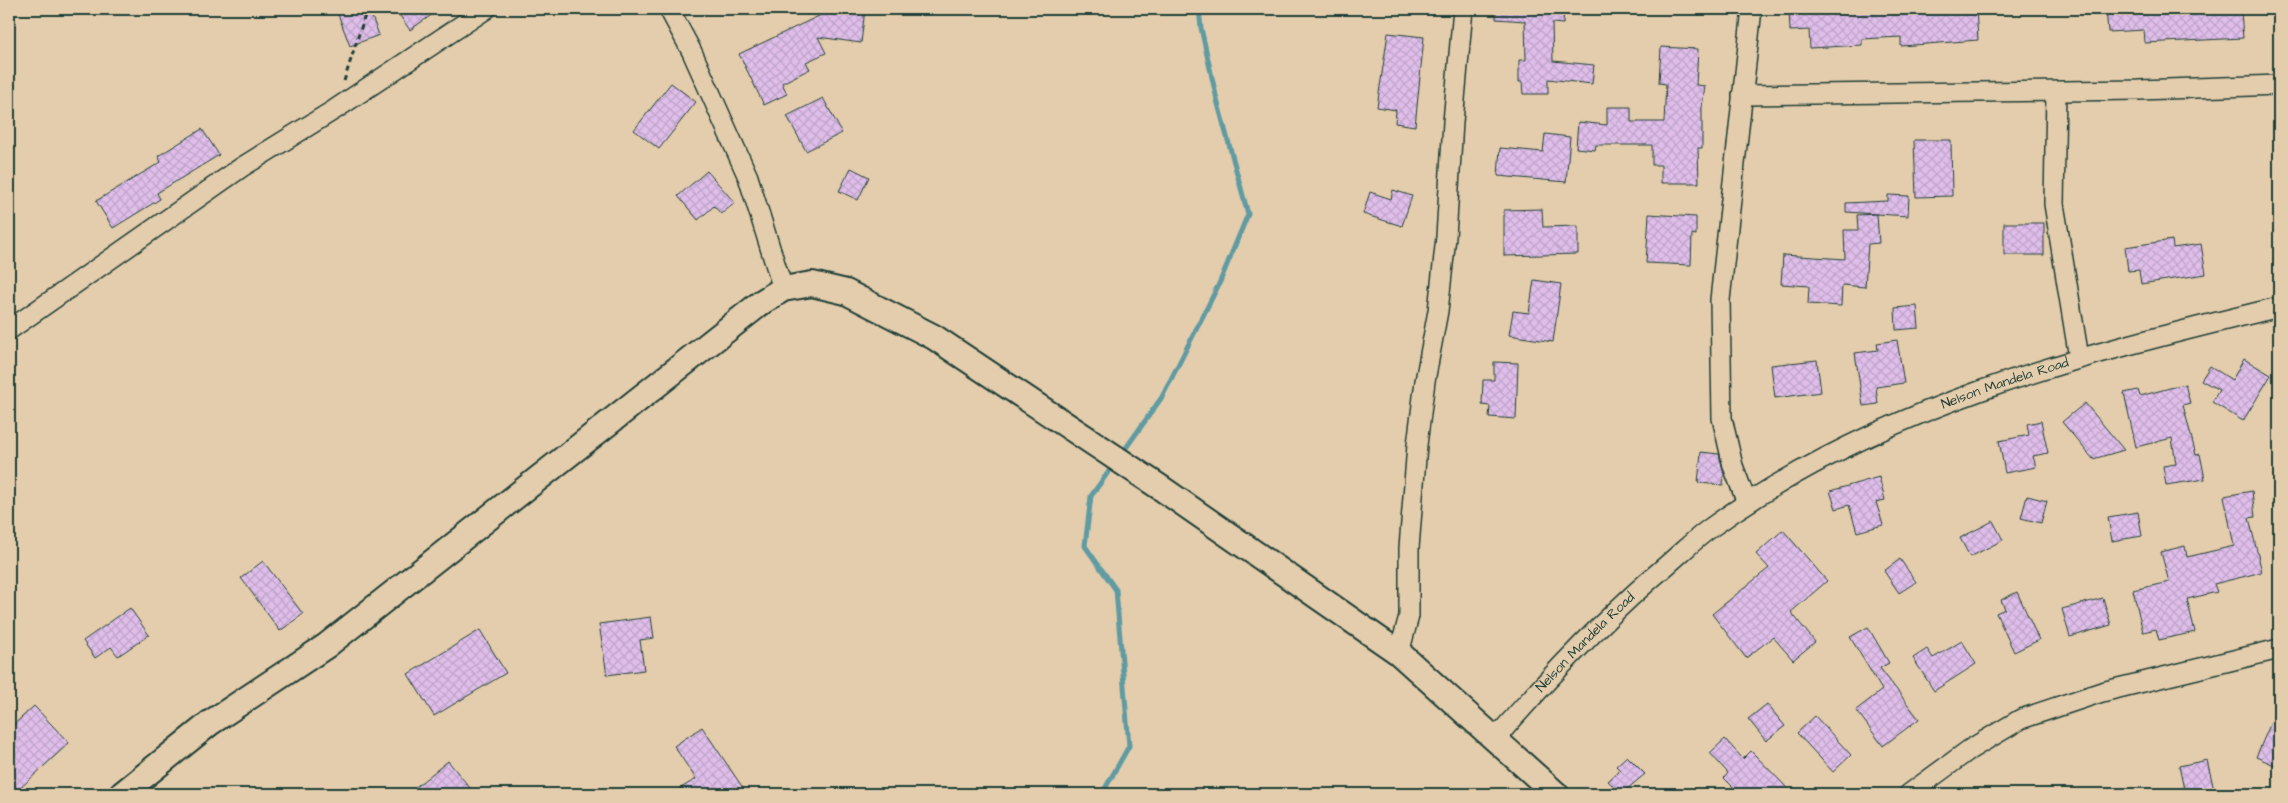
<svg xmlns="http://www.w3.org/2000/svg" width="2288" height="803" viewBox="0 0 2288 803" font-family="'Architects Daughter',sans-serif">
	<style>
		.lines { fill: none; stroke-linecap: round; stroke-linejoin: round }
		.stream { stroke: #609ba2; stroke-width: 5 }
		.building { fill: url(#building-cross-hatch); stroke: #1f3d34 }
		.minor-casing { stroke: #1f3d34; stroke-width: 22 }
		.tertiary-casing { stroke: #1f3d34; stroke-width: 28 }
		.path { stroke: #1f3d34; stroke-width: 3; stroke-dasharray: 5 4; stroke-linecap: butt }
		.minor { stroke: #e4cdad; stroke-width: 19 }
		.tertiary { stroke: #e4cdad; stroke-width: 24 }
		.labels { text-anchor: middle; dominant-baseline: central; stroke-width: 4; stroke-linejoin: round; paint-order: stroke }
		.street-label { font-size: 14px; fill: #1f3d34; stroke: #e4cdad }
	</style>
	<defs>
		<pattern id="building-cross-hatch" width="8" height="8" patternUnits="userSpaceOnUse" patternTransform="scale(1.25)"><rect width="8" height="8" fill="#dfbeea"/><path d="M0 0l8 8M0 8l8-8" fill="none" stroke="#bfa4c9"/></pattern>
	</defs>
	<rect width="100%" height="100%" fill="#e4cdad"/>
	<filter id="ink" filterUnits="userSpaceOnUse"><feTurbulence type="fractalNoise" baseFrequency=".02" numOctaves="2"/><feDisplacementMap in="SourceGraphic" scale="10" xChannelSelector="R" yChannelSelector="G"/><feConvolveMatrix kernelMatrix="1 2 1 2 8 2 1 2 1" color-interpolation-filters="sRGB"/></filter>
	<g filter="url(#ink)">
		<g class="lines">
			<!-- stream -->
			<path class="stream" d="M1121 455 1162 397 1219 284 1248 214 1217 100 1201 28 1199 9
				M1102 794 1129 746 1116 590 1085 546 1091 496 1114 464"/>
		</g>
		<!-- building -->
		<path class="building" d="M336 9H369L379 35 350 46Z
			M395 9H440L410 30Z
			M826 9H865L861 43 818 37 826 53 806 62 810 69 782 83 787 94 764 105 739 54 825 13Z
			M1496 9H1564L1563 24 1552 23 1553 61 1594 65 1592 84 1548 79V94H1523L1522 82H1519V60H1526L1525 21 1496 19Z
			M1789 9H1976L1978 40 1901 46V37L1862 39V45L1810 48 1809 30 1790 31Z
			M2106 9H2171V15L2203 12V9H2227V12L2241 11 2243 38 2145 43 2144 30 2108 32Z
			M1388 33 1424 37 1415 126 1395 123 1396 110 1377 107Z
			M1661 47 1698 49 1696 85 1705 86 1702 107V148H1698L1699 183H1661V165H1652V145H1596L1595 150 1576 148 1578 122 1607 125V107H1631V122H1664L1666 84 1659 83Z
			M671 83 696 102 659 149 634 130Z
			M823 98 842 133 806 151 787 116Z
			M202 129 219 155 157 193 160 199 113 228 96 201 161 162 158 156Z
			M1545 134 1570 137 1566 182 1498 176 1500 148 1543 152Z
			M1914 140H1951L1952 196 1916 197Z
			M851 168 869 177 858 200 839 191Z
			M707 171 735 203 721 214 714 206 698 220 678 196Z
			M1393 190 1412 196 1402 226 1363 214 1370 192 1391 199Z
			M1888 195 1909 196 1908 216 1846 212V203L1888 201Z
			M1542 209 1543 227 1578 226V254L1504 256V210Z
			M1649 214 1696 217V235L1692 234 1691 265 1646 263Z
			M1877 214 1879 243 1868 244 1865 287 1842 285 1841 306 1808 304 1809 286 1781 284 1783 255 1845 259 1844 230H1858L1857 215Z
			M2004 223H2044V255H2004Z
			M2172 240 2173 248 2201 244 2206 274 2141 284 2139 270 2128 271 2125 247Z
			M1534 280 1561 284 1553 342 1509 335 1513 311 1529 313Z
			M1917 306 1919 328 1896 330 1895 308Z
			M1897 340 1904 383 1876 387 1878 404 1863 406 1855 353 1878 350 1877 343Z
			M2244 359 2271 375 2243 421 2212 402 2219 390 2201 380 2210 366 2232 380Z
			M1817 360 1821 392 1775 398 1771 365Z
			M1494 362 1518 363 1516 419 1489 417 1490 406 1482 405 1483 380H1494Z
			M2185 384 2190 403 2183 405 2196 455 2200 454 2205 479 2166 485 2163 466 2176 464 2172 438 2136 447 2124 393 2138 390 2140 396Z
			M2085 403 2124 450 2093 459 2062 422Z
			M2041 421 2048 453 2033 456 2036 467 2005 473 1999 441 2029 435 2027 424Z
			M1701 452 1719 454 1724 474 1723 485 1698 483Z
			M1879 477 1885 500 1876 502 1883 525 1857 532 1849 505 1836 509 1830 491Z
			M2252 491 2255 517 2249 518 2262 572 2214 584 2217 592 2187 599 2195 632 2159 640 2156 629 2143 632 2133 590 2169 582 2161 552 2185 546 2187 557 2234 546 2224 496Z
			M2027 496 2047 501 2041 523 2021 518Z
			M2138 512 2142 536 2112 541 2108 517Z
			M1993 521 2003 540 1970 557 1960 538Z
			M1783 530 1827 581 1791 612 1815 642 1793 660 1773 637 1746 658 1712 614 1769 568 1756 554Z
			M1900 559 1916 582 1899 593 1884 571Z
			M263 561 303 614 280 631 241 578Z
			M2017 592 2039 640 2014 652 1996 613 2005 609 2001 600Z
			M2103 598 2111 625 2070 637 2062 609Z
			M130 608 149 635 118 656 111 647 95 658 83 641Z
			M651 617 654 638 640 640 644 670 607 675 599 624Z
			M1868 627 1889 663 1880 668 1919 719 1883 746 1856 710 1882 690 1850 637Z
			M480 630 506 673 434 716 408 674Z
			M1962 641 1976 664 1934 691 1913 658 1927 649 1933 658Z
			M1767 704 1785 726 1766 741 1748 719Z
			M2279 704V767L2256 757Z
			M34 706 69 743 16 792 9 785V729Z
			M1815 716 1851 755 1833 772 1797 733Z
			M702 727 747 794H671L696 779 674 746Z
			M1725 739 1743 759 1751 751 1793 794H1740L1724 778 1728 773 1710 753Z
			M1627 756 1645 774 1621 794 1608 781 1620 770 1616 766Z
			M2207 760 2215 794H2185L2179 766Z
			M448 761 475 794H407Z"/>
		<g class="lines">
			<defs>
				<g id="minor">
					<path d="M669 9 692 52 748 177 783 289"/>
					<path d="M2056 92 2054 204 2079 358"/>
					<path d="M1742 95 2139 90 2279 85"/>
					<path d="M9 330 242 167 334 110 486 9"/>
					<path d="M1747 503 1733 466 1722 418 1720 300 1752 9"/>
					<path d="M1399 653 1409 616V548L1417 445 1425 381 1438 311 1446 237 1453 122 1463 9"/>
					<path id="s1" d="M1496 738C1549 677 1605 617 1667 565 1681 553 1694 540 1709 529 1881 405 2077 356 2279 307"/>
					<path d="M1909 794 1969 750 2021 719 2102 692 2279 649"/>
				</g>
				<path id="tertiary" d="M122 794 210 723 326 646 762 302 783 289 812 284 846 292 934 337 1161 488 1399 653 1556 794"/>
			</defs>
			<!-- minor casing -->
			<use href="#minor" class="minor-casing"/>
			<!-- tertiary casing -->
			<use href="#tertiary" class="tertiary-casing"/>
			<!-- path -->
			<path class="path" d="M344 81 367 9"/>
			<!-- minor -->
			<use href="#minor" class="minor"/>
			<!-- tertiary -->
			<use href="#tertiary" class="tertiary"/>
		</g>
	</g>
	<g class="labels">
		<!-- street labels -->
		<g class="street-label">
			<text stroke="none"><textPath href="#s1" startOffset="630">Nelson Mandela Road</textPath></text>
			<text stroke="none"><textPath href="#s1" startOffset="131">Nelson Mandela Road</textPath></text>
		</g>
	</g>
	<!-- margin -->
	<rect width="2288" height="803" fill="none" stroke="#e4cdad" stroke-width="30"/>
	<rect x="15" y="15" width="2258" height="773" fill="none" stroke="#1f3d34" stroke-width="2" filter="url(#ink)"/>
</svg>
